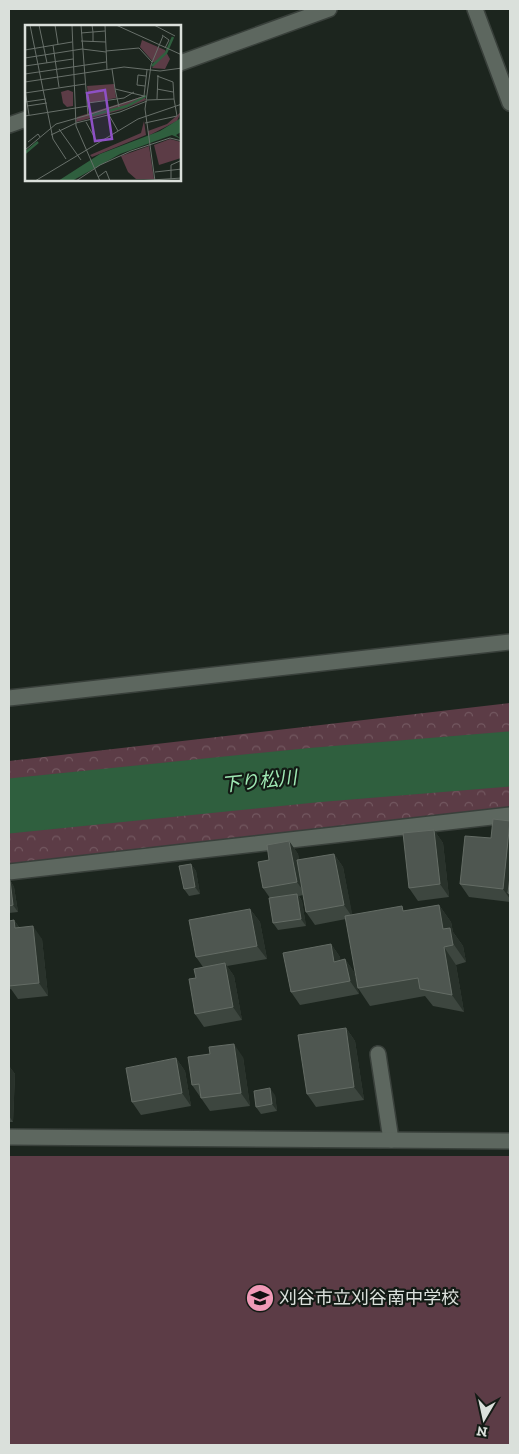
<svg xmlns="http://www.w3.org/2000/svg" width="519" height="1454" viewBox="0 0 519 1454" font-family="'Zilla Slab','Noto Sans JP',serif">
	<style>
		.green { fill: #5c3c46 }
		.forest { fill: url(#forest-crowns) }
		.lines { fill: none; stroke-linecap: round; stroke-linejoin: round }
		.river { stroke: #2f5f3e; stroke-width: 55 }
		.service-casing { stroke: #39403b; stroke-width: 18 }
		.minor-casing { stroke: #39403b; stroke-width: 18 }
		.tertiary-casing { stroke: #39403b; stroke-width: 18 }
		.service { stroke: #5d675f; stroke-width: 15 }
		.minor { stroke: #5d675f; stroke-width: 15 }
		.tertiary { stroke: #5d675f; stroke-width: 15 }
		.wall { fill: #3d463f }
		.shaded-wall { fill: #29322b }
		.building { fill: #4e5650; stroke: #646c65 }
		.labels { text-anchor: middle; dominant-baseline: central; stroke-width: 4.5; stroke-linejoin: round; paint-order: stroke }
		.poi-label { font-size: 18px; fill: #dae0db; stroke: #131b15; text-anchor: start }
		.water-label { font-size: 19px; font-style: italic; fill: #9fe9b4; stroke: #131b15 }
		.inset-river { fill: none; stroke: #2f5f3e; stroke-width: 2.5 }
		.inset-road { fill: none; stroke: #68706a; stroke-width: 1 }
		.view { fill: #8e50c5; fill-opacity: 0.15; stroke: #8e50c5; stroke-width: 2.5 }
		.inset-edge { fill: none; stroke: #dae0db; stroke-width: 2.5 }
	</style>
	<defs>
		<pattern id="forest-crowns" width="20" height="18" patternUnits="userSpaceOnUse" patternTransform="scale(1.25)"><rect width="20" height="18" fill="#5c3c46"/><path d="M2 6a3 3 0 1 1 6 0M12 15a3 3 0 1 1 6 0" fill="none" stroke="#735860"/></pattern>
	</defs>
	<rect width="100%" height="100%" fill="#1c251e"/>
	<!-- green -->
	<path class="green" d="M9 1156H510V1445H9Z"/>
	<!-- forest -->
	<path class="forest" d="M510 703V815L9 872V761Z"/>
	<g class="lines">
		<!-- river -->
		<path class="river" d="M9 806 315 775 510 759"/>
		<defs>
			<path id="service" d="M378 1054 391 1140"/>
			<path id="minor" d="M475 9 510 103
				M9 698 510 642
				M9 872 510 815
				M9 1137 510 1141"/>
			<path id="tertiary" d="M180 63 329 9
				M9 125 26 119"/>
		</defs>
		<!-- service casing -->
		<use href="#service" class="service-casing"/>
		<!-- minor casing -->
		<use href="#minor" class="minor-casing"/>
		<!-- tertiary casing -->
		<use href="#tertiary" class="tertiary-casing"/>
		<!-- service -->
		<use href="#service" class="service"/>
		<!-- minor -->
		<use href="#minor" class="minor"/>
		<!-- tertiary -->
		<use href="#tertiary" class="tertiary"/>
	</g>
	<!-- wall -->
	<path class="wall" d="M510 821V902L469 897 460 884 491 838Z
		M434 830 443 843 449 897 418 901 409 888Z
		M289 841 298 854 299 860 334 854 343 867 352 915 405 911 439 905 451 922 453 932 463 946 466 962 456 965 464 1012 433 1006 425 996 370 1006 358 988 346 919 315 925 306 912 303 895 299 896 302 901 306 926 278 930 273 923 270 898 263 888 269 860Z
		M191 864 196 871 200 894 189 896 184 889Z
		M9 880H10L14 887 18 912 9 913Z
		M250 909 260 922 267 959 227 966 234 976 242 1020 204 1027 195 1014 196 978 203 967 196 957Z
		M14 920 19 927 42 939 48 996 18 999 11 989H9V921Z
		M331 944 340 957V960L345 959 354 972 359 994 300 1005 291 992Z
		M346 1028 355 1041 364 1100 316 1107 307 1094Z
		M243 1057 250 1106 210 1111 192 1085Z
		M176 1058 185 1071 191 1106 141 1115 132 1102Z
		M9 1066 15 1074 13 1122H9Z
		M275 1095 277 1111 261 1114 256 1107Z"/>
	<!-- shaded-wall -->
	<path class="shaded-wall" d="M510 821V894L508 893 510 897V899L503 889Z
		M434 830 443 843 449 897 440 884Z
		M289 841 298 854 306 895 297 882Z
		M334 854 343 867 353 918 344 905Z
		M191 864 196 871 200 894 195 887Z
		M10 880 14 887 18 912 13 905Z
		M297 894 302 901 306 926 301 919Z
		M439 905 451 922 453 932 463 946 466 962 443 929Z
		M250 909 260 922 267 959 257 946Z
		M14 920 23 933 15 928Z
		M33 926 42 939 48 996 39 983Z
		M331 944 340 957 343 975 334 962Z
		M444 947 456 965 464 1012 452 995Z
		M345 959 354 972 359 994 350 981Z
		M225 963 234 976 242 1020 233 1007Z
		M346 1028 355 1041 364 1100 354 1087Z
		M234 1044 243 1057 250 1106 241 1093Z
		M176 1058 185 1071 191 1106 182 1093Z
		M9 1066 15 1074 13 1122 9 1116Z
		M270 1088 275 1095 277 1111 272 1104Z"/>
	<!-- building -->
	<path class="building" d="M493 819 510 821 503 889 460 884 465 836 491 838Z
		M434 830 440 884 409 888 403 833Z
		M289 841 297 882 263 888 258 862 269 860 267 845Z
		M334 854 344 905 306 912 297 860Z
		M191 864 195 887 184 889 179 866Z
		M510 876V894L508 893Z
		M9 880H10L13 905 9 906Z
		M297 894 301 919 273 923 269 898Z
		M439 905 443 929 450 928 453 945 444 947 452 995 420 989 418 978 358 988 345 916 402 906 403 911Z
		M250 909 257 946 196 957 189 920Z
		M14 920 15 928 33 926 39 983 9 986V921Z
		M331 944 334 962 345 959 350 981 291 992 283 953Z
		M225 963 233 1007 195 1014 189 979 196 978 194 969Z
		M346 1028 354 1087 307 1094 298 1035Z
		M234 1044 241 1093 201 1098 199 1084 192 1085 188 1057 210 1054 209 1047Z
		M176 1058 182 1093 132 1102 126 1068Z
		M270 1088 272 1104 256 1107 254 1091Z"/>
	<!-- icons -->
	<defs>
		<symbol id="school-disc" viewBox="-11 -11 22 22"><circle r="9.5" fill="#f09ab7" stroke="#131b15"/><path d="M0-5L7-2L0 1L-7-2ZM-4 1L0 2.5L4 1V4Q0 6-4 4Z" fill="#111"/></symbol>
	</defs>
	<g fill-rule="evenodd">
		<use href="#school-disc" x="244" y="1282" width="32" height="32"/>
	</g>
	<g class="labels">
		<!-- poi labels -->
		<g class="poi-label">
			<text x="279" y="1298">刈谷市立刈谷南中学校</text>
		</g>
		<!-- water labels -->
		<g class="water-label">
			<text transform="translate(259 781) rotate(-6)">下り松川</text>
		</g>
	</g>
	<!-- overview -->
	<g transform="translate(25 25)">
		<rect width="156" height="156" fill="#1c251e"/>
		<path d="M117 15 140 25 145 34 140 44 127 43 130 39 115 22ZM89 59 91 73 64 78 62 61ZM43 65 48 67V81L42 82 38 78 36 67ZM156 87 152 96 123 111V106L142 99ZM119 96 121 110 67 132 65 130 116 108ZM145 114 156 117V133L134 140 129 120ZM124 121 129 154H111L103 147 96 131Z" fill="#5c3c46"/>
		<path d="M119 71 121 75 96 85 51 97 52 92Z" fill="#5c3c46"/>
		<path d="M156 93V107L151 110 156 114 147 110 95 129 47 156H33L75 129 135 106Z" fill="#2f5f3e"/>
		<path class="inset-river" d="M127 41 141 28 148 12M64 91 102 81 121 71M0 128 13 117"/>
		<path class="inset-road" d="M5 0 28 114 41 134M14 0 22 38M30 0 33 19M47 0 51 101 75 156M80 0 82 45M91 0 157 30M129 0 150 11M56 8 68 7 67 0M137 10 144 15 140 23M56 16 81 17M68 16V7L80 6M28 20 34 62M0 25 47 17M81 26 114 23 127 37M0 33 57 24 81 27M0 41 48 34M87 44 90 64M0 49 81 37M132 51 148 57 149 74M0 57 99 42 135 46 157 43M120 61 112 60 113 50 121 51M132 64 148 67M0 65 4 90M0 68 60 59M132 74 133 50M0 77 21 74M63 78 99 73 109 67M2 81 22 78M94 82 90 64 119 71 122 45M63 90 120 71M84 90 93 106M0 91 63 81M61 97 72 117M120 98 152 91 149 74 122 75M34 104 56 135M26 110 51 98 95 87 122 76M3 117 13 109 15 112M0 125 31 99 63 90 56 0M130 147 157 144M73 152 81 146 85 156M146 154V140L157 135M10 156 113 94 157 79M51 156 75 140 106 126 145 113 157 116M111 156 157 153M130 156 120 84 126 40 138 11"/>
		<path class="view" d="M80 65 87 114 70 116 62 68Z"/>
		<rect width="156" height="156" class="inset-edge"/>
	</g>
	<!-- border -->
	<rect width="519" height="1454" fill="none" stroke="#dae0db" stroke-width="20"/>
	<!-- north arrow -->
	<g transform="translate(484 1419) rotate(189)" stroke="#131b15" stroke-width="4" paint-order="stroke">
	<path d="M0-4L9 19L0 12L-9 19Z" fill="#dae0db"/>
	<text y="-8" font-size="14" font-weight="bold" text-anchor="middle" fill="#dae0db">N</text>
	</g>
</svg>
